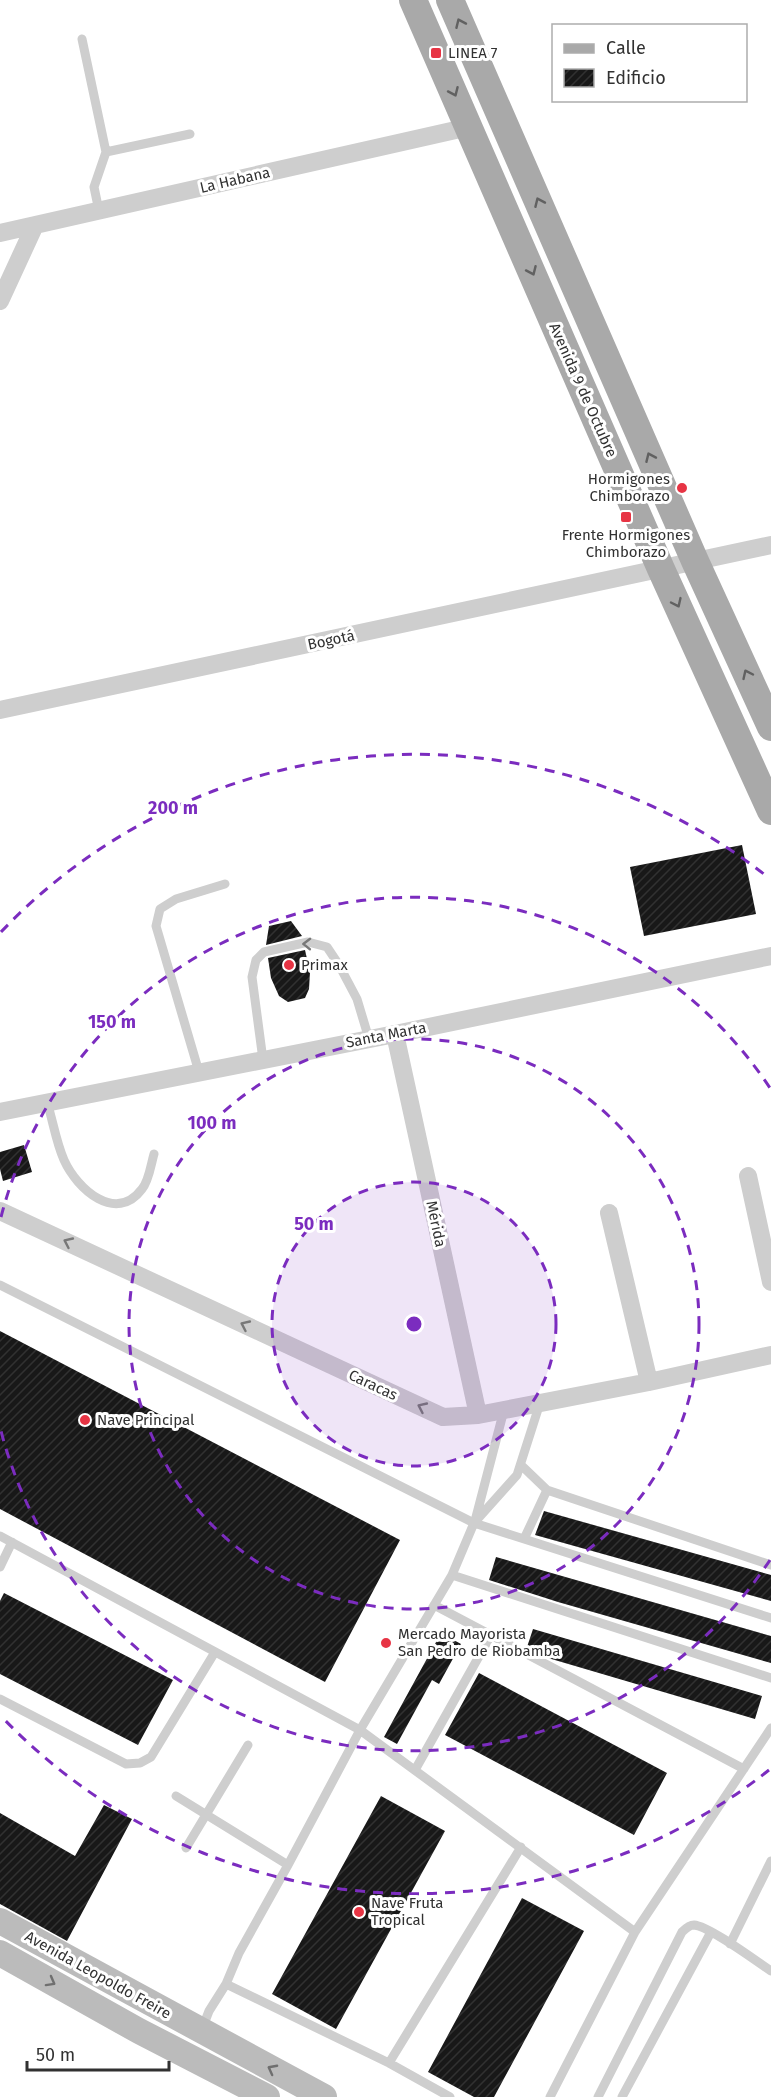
<svg xmlns="http://www.w3.org/2000/svg" width="771" height="2097" viewBox="0 0 771 2097" font-family="'Fira Sans',sans-serif">
	<style>
		.building { fill: url(#building-hatch) }
		.lines { fill: none; stroke-linecap: round; stroke-linejoin: round }
		.lane { stroke: #cecece; stroke-width: 9 }
		.street { stroke: #cecece; stroke-width: 18 }
		.secondary { stroke: #bbb; stroke-width: 26 }
		.primary { stroke: #a9a9a9; stroke-width: 28 }
		.oneway { stroke: #616161 }
		.oneway2 { stroke: #787878 }
		.oneway3 { stroke: #6f6f6f }
		.ring { fill: none; stroke: #7b2cbf; stroke-width: 3; stroke-dasharray: 10 8 }
		.poi-dot { fill: #e73444; stroke: #fff; stroke-width: 2 }
		.labels { text-anchor: middle; dominant-baseline: central; stroke-width: 6; stroke-linejoin: round; paint-order: stroke }
		.poi-label { font-size: 15px; fill: #313131; stroke: #fff; text-anchor: start }
		.street-label { font-size: 15px; fill: #313131; stroke: #fff }
		.centre { fill: #7b2cbf; stroke: #fff; stroke-width: 3 }
		.ring-label { font-size: 18px; text-anchor: middle; font-weight: bold; fill: #7b2cbf; stroke: #fff; stroke-width: 6; stroke-linejoin: round; paint-order: stroke }
	</style>
	<defs>
		<pattern id="building-hatch" width="6" height="6" patternUnits="userSpaceOnUse" patternTransform="scale(1.5)"><rect width="6" height="6" fill="#181818"/><path d="M-1 1l2-2M0 6l6-6M5 7l2-2" fill="none" stroke="#313131"/></pattern>
	</defs>
	<rect width="100%" height="100%" fill="#fff"/>
	<!-- building -->
	<path class="building" d="M742 845 756 914 644 936 630 867Z
		M291 921 302 936 266 945 269 926Z
		M305 950 310 972 309 989 305 998 288 1002 279 996 271 978 268 958Z
		M24 1145 32 1172 3 1181 0 1169V1152Z
		M0 1331 400 1540 325 1682 0 1509Z
		M544 1511 771 1575V1601L535 1535Z
		M496 1557 771 1636V1663L558 1602 489 1580Z
		M4 1593 173 1680 138 1745 0 1674V1601Z
		M533 1629 762 1696 755 1719 548 1658 527 1647Z
		M441 1633 461 1644 439 1684 432 1680 397 1744 384 1737Z
		M479 1673 667 1773 634 1835 445 1735Z
		M381 1796 445 1831 336 2029 272 1994Z
		M104 1805 132 1819 67 1941 0 1904V1813L75 1856Z
		M522 1898 584 1931 494 2097H474L428 2072Z"/>
	<g class="lines">
		<!-- lane -->
		<path class="lane" d="M82 39 106 152 94 187 99 211
			M106 152 190 134
			M263 1060 252 977 256 960 264 952 308 942 327 947 339 965 357 999 369 1039
			M199 1072 156 926 160 909 176 899 225 884
			M47 1102C53 1121 56 1142 64 1160 77 1189 116 1224 142 1189 149 1181 151 1164 154 1154
			M0 1285 474 1523 771 1618
			M522 1466 547 1490 771 1565
			M475 1521 504 1410
			M0 1536 360 1730 635 1932
			M524 1539 547 1490
			M0 1567 12 1542
			M452 1575 771 1678
			M434 1605 744 1769
			M0 1699 126 1764 140 1763 151 1757 215 1652
			M415 1770 491 1635
			M176 1796 288 1865
			M521 1847 389 2063 226 1984 239 1953 288 1865 360 1730 452 1575 474 1523 517 1475 540 1403
			M186 1848 248 1745
			M730 1944 771 1861
			M202 2029 209 2011 226 1984
			M389 2063 450 2097
			M550 2097 635 1932 771 1728
			M598 2097 682 1932C685 1929 689 1925 694 1925 709 1926 756 1961 771 1971
			M622 2097 711 1932"/>
		<!-- street -->
		<path class="street" d="M0 233 469 127
			M0 301 35 225
			M0 710 771 545
			M395 1034 478 1415
			M0 1112 395 1034 771 956
			M748 1176 771 1282
			M0 1211 443 1417 478 1415 649 1382 771 1355
			M609 1213 649 1382"/>
		<!-- secondary -->
		<path class="secondary" d="M0 1921 324 2097
			M0 1953 139 2031 267 2097"/>
		<!-- primary -->
		<path class="primary" d="M413 0 661 569 771 811
			M450 0 695 561 771 727"/>
	</g>
	<!-- one-way arrows -->
	<defs><path id="oneway-chevron" d="M-2-3.5L2.5 0L-2 3.5" fill="none" stroke-width="1.6" stroke-linecap="round" stroke-linejoin="round" transform="scale(1.5)"/></defs>
	<g class="oneway">
		<use href="#oneway-chevron" transform="translate(460 23) rotate(-114)"/>
		<use href="#oneway-chevron" transform="translate(454 92) rotate(66)"/>
		<use href="#oneway-chevron" transform="translate(539 202) rotate(-114)"/>
		<use href="#oneway-chevron" transform="translate(532 271) rotate(66)"/>
		<use href="#oneway-chevron" transform="translate(650 457) rotate(-114)"/>
		<use href="#oneway-chevron" transform="translate(677 603) rotate(65)"/>
		<use href="#oneway-chevron" transform="translate(747 674) rotate(-115)"/>
	</g>
	<g class="oneway2">
		<use href="#oneway-chevron" transform="translate(307 944) rotate(-179)"/>
		<use href="#oneway-chevron" transform="translate(68 1242) rotate(-155)"/>
		<use href="#oneway-chevron" transform="translate(245 1325) rotate(-155)"/>
		<use href="#oneway-chevron" transform="translate(422 1407) rotate(-155)"/>
	</g>
	<g class="oneway3">
		<use href="#oneway-chevron" transform="translate(51 1982) rotate(29)"/>
		<use href="#oneway-chevron" transform="translate(272 2069) rotate(-152)"/>
	</g>
	<!-- distance rings -->
	<circle cx="414" cy="1324" r="142" fill="#7b2cbf" fill-opacity=".12"/>
	<g class="ring">
		<circle cx="414" cy="1324" r="142"/>
		<circle cx="414" cy="1324" r="285"/>
		<path d="M770 1560A427 427 0 0 1 1 1431M1 1217A427 427 0 0 1 770 1088"/>
		<path d="M769 1770A570 570 0 0 1 1 1716M1 932A570 570 0 0 1 769 878"/>
	</g>
	<!-- markers -->
	<g class="poi-dot">
		<rect x="430" y="47" width="12" height="12" rx="3"/>
		<circle cx="682" cy="488" r="6"/>
		<rect x="620" y="511" width="12" height="12" rx="3"/>
		<circle cx="289" cy="965" r="6"/>
		<circle cx="85" cy="1420" r="6"/>
		<circle cx="386" cy="1643" r="6"/>
		<circle cx="359" cy="1912" r="6"/>
	</g>
	<g class="labels">
		<!-- poi labels -->
		<g class="poi-label">
			<text x="448" y="53">LINEA 7</text>
			<text x="670" y="479" text-anchor="end">Hormigones<tspan x="670" dy="17">Chimborazo</tspan></text>
			<text x="626" y="535" text-anchor="middle">Frente Hormigones<tspan x="626" dy="17">Chimborazo</tspan></text>
			<text x="301" y="965">Primax</text>
			<text x="97" y="1420">Nave Principal</text>
			<text x="398" y="1634">Mercado Mayorista<tspan x="398" dy="17">San Pedro de Riobamba</tspan></text>
			<text x="371" y="1903">Nave Fruta<tspan x="371" dy="17">Tropical</tspan></text>
		</g>
		<!-- street labels -->
		<g class="street-label">
			<text transform="translate(235 180) rotate(-13)">La Habana</text>
			<text transform="translate(583 390) rotate(66)">Avenida 9 de Octubre</text>
			<text transform="translate(331 640) rotate(-12)">Bogotá</text>
			<text transform="translate(386 1035) rotate(-11)">Santa Marta</text>
			<text transform="translate(436 1224) rotate(78)">Mérida</text>
			<text transform="translate(373 1385) rotate(25)">Caracas</text>
			<text transform="translate(98 1975) rotate(29)">Avenida Leopoldo Freire</text>
		</g>
	</g>
	<circle cx="414" cy="1324" r="9" class="centre"/>
	<g class="ring-label">
		<text x="173" y="814">200 m</text>
		<text x="112" y="1028">150 m</text>
		<text x="212" y="1129">100 m</text>
		<text x="314" y="1230">50 m</text>
	</g>
	<!-- legend -->
	<rect x="552" y="24" width="195" height="78" fill="#ffffff" stroke="#adadad" stroke-width="1.5"/>
	<rect x="564" y="44" width="30" height="9" fill="#a9a9a9" stroke="#adadad" stroke-width="1.5"/>
	<text x="606" y="54" font-size="18" fill="#313131">Calle</text>
	<rect x="564" y="69" width="30" height="18" fill="url(#building-hatch)" stroke="#adadad" stroke-width="1.5"/>
	<text x="606" y="84" font-size="18" fill="#313131">Edificio</text>
	<!-- scale -->
	<path d="M27 2061v9h142v-9" fill="none" stroke="#313131" stroke-width="3"/>
	<text x="36" y="2061" font-size="18" fill="#313131" stroke="#ffffff" stroke-width="4.5" paint-order="stroke">50 m</text>
</svg>
